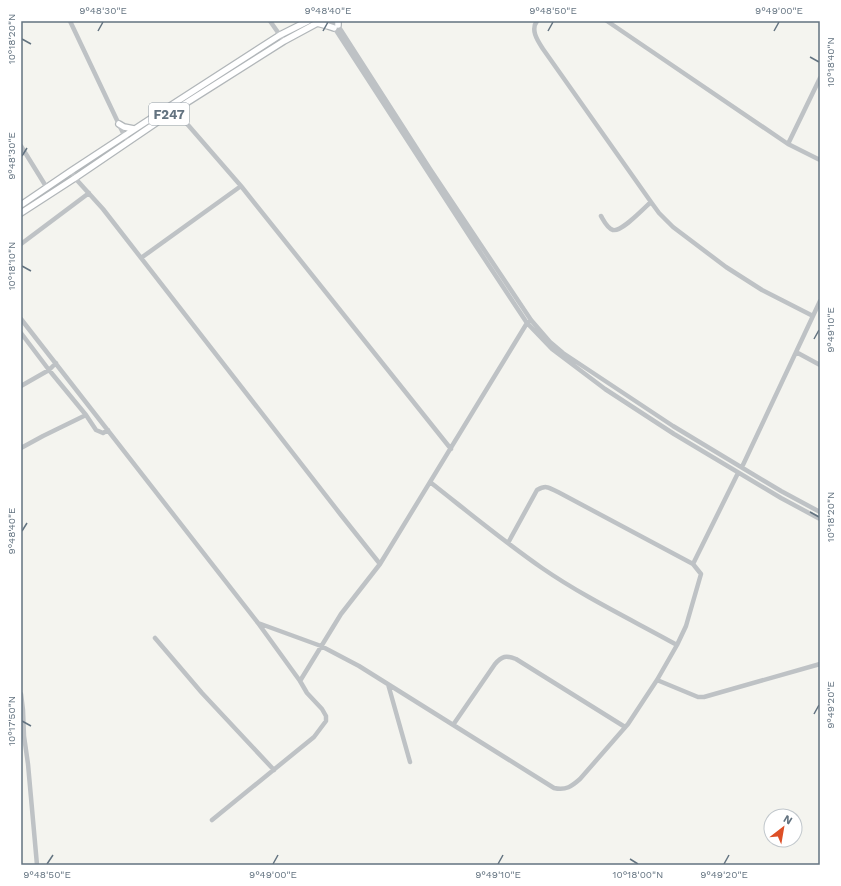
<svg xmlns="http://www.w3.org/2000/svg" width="841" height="886" viewBox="0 0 841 886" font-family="'Work Sans',sans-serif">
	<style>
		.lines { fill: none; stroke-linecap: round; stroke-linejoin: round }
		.major-casing { stroke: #b1b6b9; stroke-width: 8 }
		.minor { stroke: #bec2c5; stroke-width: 4.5 }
		.major { stroke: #fff; stroke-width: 5.5 }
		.ticks { fill: none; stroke: #637380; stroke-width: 1.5 }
		.labels { text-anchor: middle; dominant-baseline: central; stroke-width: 4; stroke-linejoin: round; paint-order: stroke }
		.shield { fill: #fff; stroke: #929da6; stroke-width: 1 }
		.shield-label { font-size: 13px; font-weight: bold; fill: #637380 }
		.neatline { fill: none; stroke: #637380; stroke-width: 1.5 }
		.ticks-label { font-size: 10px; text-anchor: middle; fill: #637380 }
	</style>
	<rect width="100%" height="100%" fill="#f4f4ef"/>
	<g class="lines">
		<defs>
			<path id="major" d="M317 23 328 26 334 28
				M338 25V21
				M119 124 124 127 134 129
				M21 205 71 171 170 106 280 35 308 21
				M21 213 75 178 175 110 284 41 321 21"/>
		</defs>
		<!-- major casing -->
		<use href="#major" class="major-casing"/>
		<!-- minor -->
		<path class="minor" d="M70 21 124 135 128 141
			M270 21 284 41
			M330 21 476 246 527 323 552 349 605 389 674 434 781 498 820 519
			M335 21 430 169 531 320 550 342 563 353 673 426 781 491 820 512
			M537 21C530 30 538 41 543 49L651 202 659 213 673 227 726 267 762 290 813 316
			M607 21 788 144 820 160
			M175 110 241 186 451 449
			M788 144 820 78
			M21 146 47 188
			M71 171 75 178 103 209 341 515 380 564
			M601 216C604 221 607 228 613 230 622 232 644 208 651 202
			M21 244 89 193
			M141 258 241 186
			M21 319 258 623 300 681 307 693 322 709 326 716V721L314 737 212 820
			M21 333 49 370 86 415
			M796 352 820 365
			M21 386 49 370 56 363
			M21 448 43 436 86 415 96 430 103 433 108 430
			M742 467 820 301
			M430 482C467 511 503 541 542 568 584 597 632 620 677 645
			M693 564 738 473
			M258 623 321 646 359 666 554 788C566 791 572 786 580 779L628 724 657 680 677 645 686 626 701 574 693 564 558 492C548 487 546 485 537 490L508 543
			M155 638 202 693 274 770
			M657 680 698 697H704L820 664
			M300 681 341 614 380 564 527 323 529 322
			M388 684 410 762
			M21 694 23 710 24 736 28 764 37 865
			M453 725 495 664C502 656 506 655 516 659L625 727"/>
		<!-- major -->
		<use href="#major" class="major"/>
	</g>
	<!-- ticks -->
	<path class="ticks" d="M98 31 103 22M323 31 328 22M548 31 553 22M774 31 779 22M22 39 31 44M810 57 819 62M22 156 27 148M22 266 31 271M814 339 819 330M810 512 819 517M22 531 27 523M814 714 819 705M22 721 31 726M630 859 638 864M47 864 53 855M273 864 278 855M498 864 503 855M724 864 729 855"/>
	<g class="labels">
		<!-- shield labels -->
		<rect class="shield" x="149" y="103" width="40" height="22" rx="3"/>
		<g class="shield-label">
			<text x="169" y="114">F247</text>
		</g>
	</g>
	<!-- border -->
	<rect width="841" height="886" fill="none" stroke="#ffffff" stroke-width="44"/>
	<!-- north arrow -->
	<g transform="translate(783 828) rotate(31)"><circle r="19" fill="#ffffff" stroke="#c1c7cc"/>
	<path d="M0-3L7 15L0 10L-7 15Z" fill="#dd4f26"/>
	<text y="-6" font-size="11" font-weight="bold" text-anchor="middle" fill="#637380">N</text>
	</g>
	<rect x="22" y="22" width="797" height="842" class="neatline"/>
	<g class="ticks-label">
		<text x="103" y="14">9°48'30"E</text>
		<text x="328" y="14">9°48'40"E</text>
		<text x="553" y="14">9°48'50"E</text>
		<text x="779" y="14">9°49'00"E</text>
		<text transform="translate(11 39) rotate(-90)" y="4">10°18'20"N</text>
		<text transform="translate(830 62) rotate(-90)" y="4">10°18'40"N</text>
		<text transform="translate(11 156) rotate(-90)" y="4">9°48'30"E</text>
		<text transform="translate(11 266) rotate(-90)" y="4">10°18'10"N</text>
		<text transform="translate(830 330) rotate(-90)" y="4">9°49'10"E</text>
		<text transform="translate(830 517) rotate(-90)" y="4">10°18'20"N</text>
		<text transform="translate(11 531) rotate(-90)" y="4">9°48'40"E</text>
		<text transform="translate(830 705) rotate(-90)" y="4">9°49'20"E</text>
		<text transform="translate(11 721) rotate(-90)" y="4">10°17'50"N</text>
		<text x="47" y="878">9°48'50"E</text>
		<text x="273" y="878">9°49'00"E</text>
		<text x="498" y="878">9°49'10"E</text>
		<text x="638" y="878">10°18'00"N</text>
		<text x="724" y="878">9°49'20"E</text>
	</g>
</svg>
